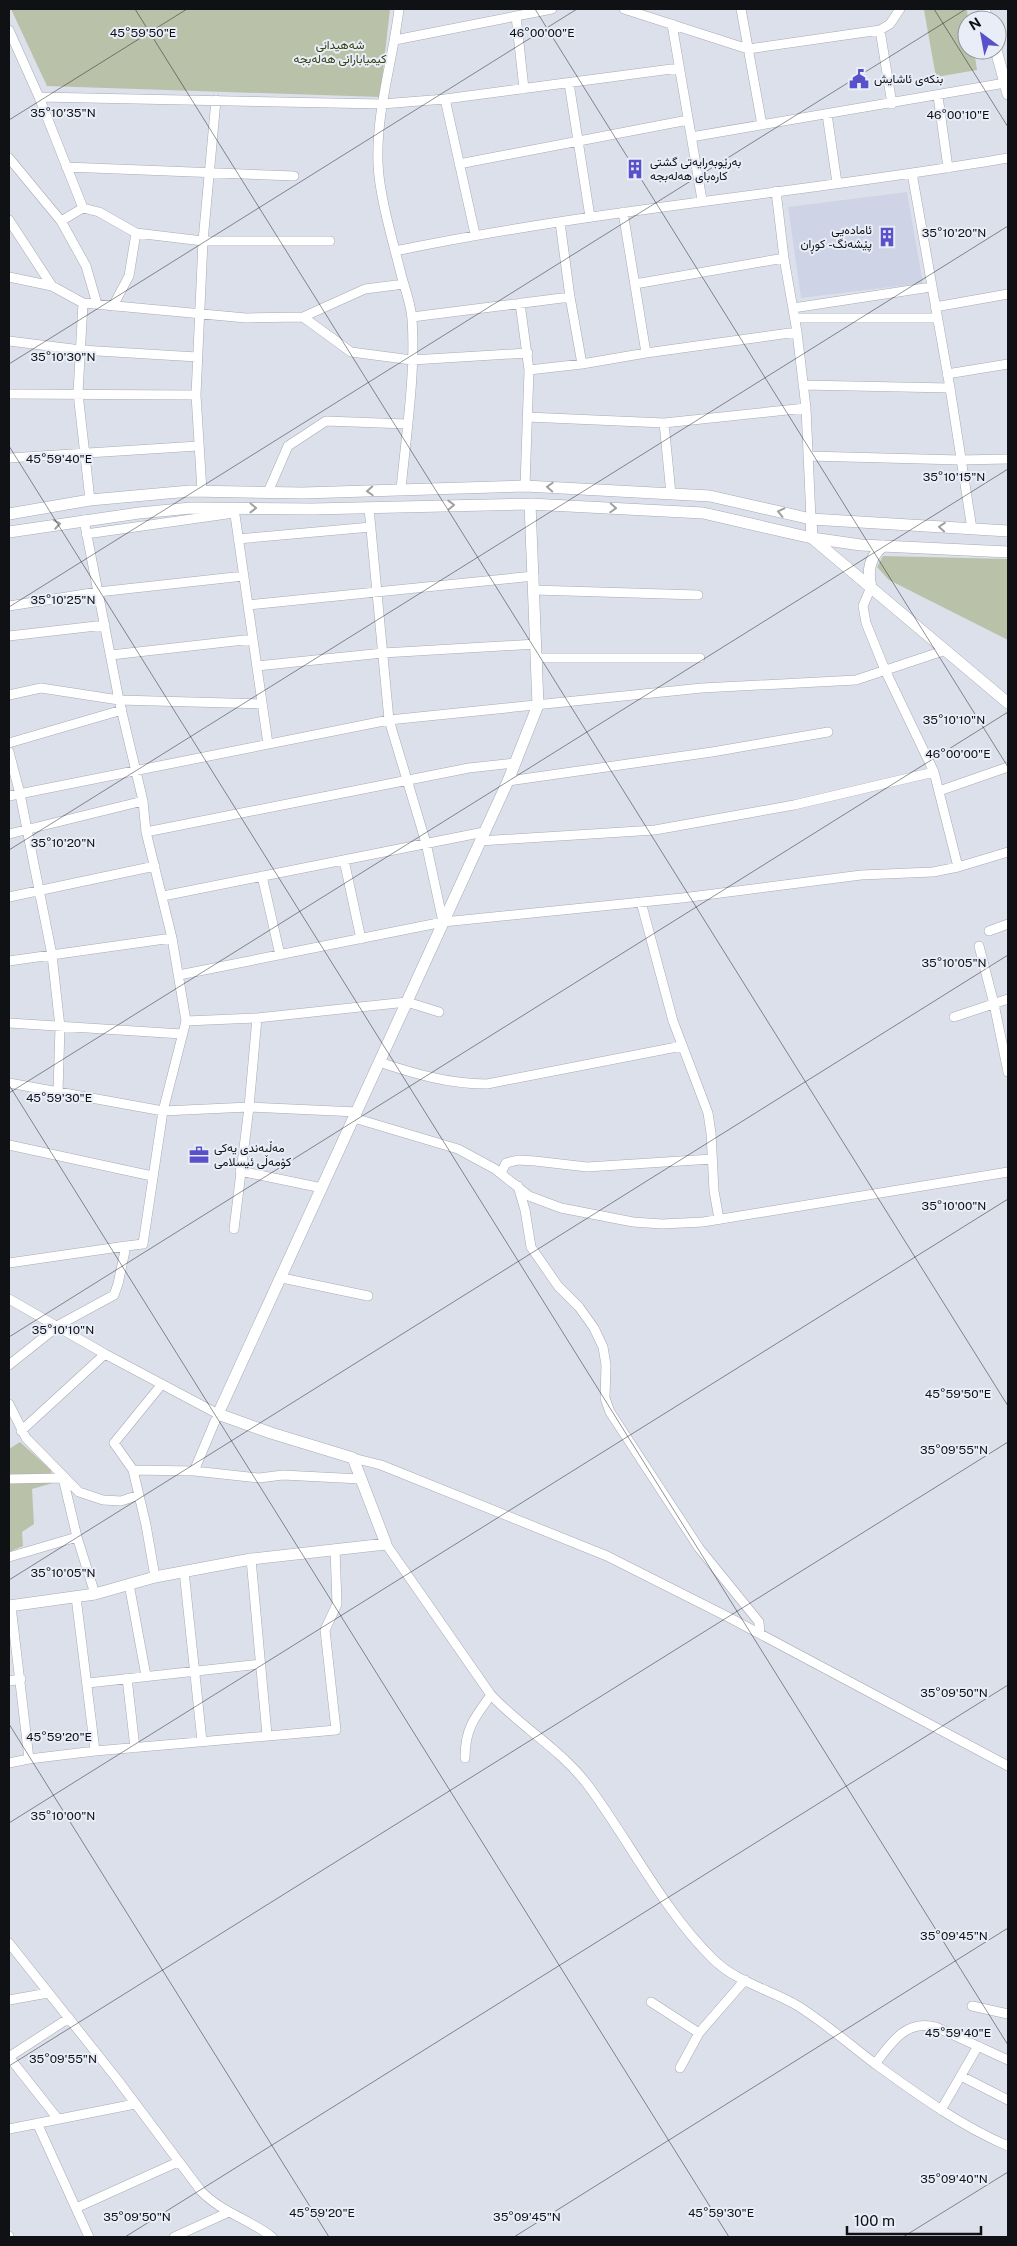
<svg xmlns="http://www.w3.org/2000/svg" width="1017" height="2246" viewBox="0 0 1017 2246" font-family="'Public Sans',Vazirmatn,sans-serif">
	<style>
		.built { fill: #ced4e6 }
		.green { fill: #bac1a9 }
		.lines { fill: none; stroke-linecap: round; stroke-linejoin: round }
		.street-casing { stroke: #a6aab4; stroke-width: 10 }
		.secondary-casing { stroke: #a6aab4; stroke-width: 12 }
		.street { stroke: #fff; stroke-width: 9 }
		.secondary { stroke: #fff; stroke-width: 11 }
		.oneway { stroke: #9fa0a1 }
		.ticks { fill: none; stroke: #101114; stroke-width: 1; stroke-opacity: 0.45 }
		.labels { text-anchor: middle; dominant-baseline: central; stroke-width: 4; stroke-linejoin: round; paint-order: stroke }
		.park-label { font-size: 12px; fill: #364111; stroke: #e9edf7 }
		.poi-label { font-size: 12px; fill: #101114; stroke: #e9edf7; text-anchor: start }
		.ticks-label { font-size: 12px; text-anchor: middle; fill: #101114; stroke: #e9edf7; stroke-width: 4; stroke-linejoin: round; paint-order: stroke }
	</style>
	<rect width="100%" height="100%" fill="#dce0ea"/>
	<!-- built -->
	<path class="built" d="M907 192 923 283 801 298 788 207Z"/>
	<!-- green -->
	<path class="green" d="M11 9H390L380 97 47 86Z
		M967 9 968 20 967 50H974L977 70 936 77 924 10Z
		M883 556 1008 559V640L889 580 877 567Z
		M20 1442 51 1470 53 1483 32 1489 34 1524 22 1532 23 1546 9 1552V1449Z"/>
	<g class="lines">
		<defs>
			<path id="street" d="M399 9C393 60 376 111 378 163 379 196 394 245 402 278 406 291 411 305 412 319 416 371 406 436 401 489
				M624 9 748 49 880 30 890 24 900 9
				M741 9 762 125
				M516 16 524 89
				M672 24 702 200
				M9 30 39 97 83 208
				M880 30 892 104
				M395 40 552 9
				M569 83 590 217
				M938 96 948 168
				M39 97 382 104 445 99 679 68
				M445 99 475 234
				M827 114 837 183
				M691 137 1005 83
				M9 158 61 221 86 266 97 304
				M459 164 688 120
				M66 167 294 176
				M912 173 950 388 972 529
				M776 191 784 258 797 332 806 408 811 519
				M623 212 646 353
				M9 220 52 286
				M61 221 83 208 99 212 136 233 129 276 113 306
				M560 222 570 297 582 364
				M136 233 203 241H330
				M395 251C598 209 804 193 1008 158
				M9 277 52 286 83 303 246 318 303 317 351 352 412 360 528 353
				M635 284 784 258
				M83 303 78 393 90 500
				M520 303 529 370 525 486
				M935 307 1008 294
				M793 308 931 287
				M303 317 365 289 404 284
				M412 317 570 297
				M795 318H937
				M9 341 81 350 197 357
				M529 370 582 364 646 353 797 332
				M947 374 1008 364
				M803 385 950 388
				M9 394 196 395
				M527 417 664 423 806 408
				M664 423 671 494
				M808 456 960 460 1008 459
				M9 458 198 446
				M202 491 196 395 203 241 216 100
				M268 492 288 446 326 421 407 424
				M234 508 268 744
				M369 508 389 720 426 843 443 922
				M86 534 234 513
				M238 539 371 527
				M871 587 863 606 866 623 885 670 934 772 958 867
				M534 590 698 595
				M248 605 534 576
				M9 606 98 592 244 576
				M9 636 105 625
				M111 655 253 639
				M537 658H700
				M257 666 383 653 536 644
				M9 695 41 688 119 700 262 704
				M9 743 122 710
				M9 752 20 794 52 955 60 1027 58 1092
				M508 781 712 752 828 732
				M939 791 1008 767
				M9 796 389 720 702 688 856 680 946 650
				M146 832 469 768 515 763
				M9 834 143 801
				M480 841 655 830 794 805 934 772
				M344 860 361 939
				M262 876 280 955
				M163 896 484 832
				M9 897 155 866
				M641 902 673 1021 708 1113 711 1133 714 1191 719 1219
				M989 931 1008 924
				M979 946 994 1004 1008 1072
				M9 961 172 938
				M179 975 443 922 682 898 861 875 933 872 958 867 1008 852
				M954 1017 1008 999
				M186 1021 257 1018 407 1002 439 1012
				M9 1023 182 1034
				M379 1062C415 1074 449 1084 487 1084L682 1046
				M9 1083 163 1111 249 1107 357 1112
				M354 1118 458 1149 495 1169 529 1196 561 1208 633 1222 662 1224 703 1222 1008 1172
				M9 1145 152 1176
				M240 1171 322 1188
				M501 1173 506 1163 518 1160 535 1161 587 1167 712 1159
				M518 1186 525 1210 531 1247 558 1286 579 1307 594 1328 603 1347 606 1365 605 1398 610 1412 699 1548 759 1622 760 1634
				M234 1229 249 1107 257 1018
				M9 1263 126 1246
				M282 1278 368 1296
				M9 1299 105 1354 218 1414 194 1471
				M57 1326 114 1295 118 1284 126 1246 143 1244 163 1111 186 1021 172 938 146 832 143 801 119 700 84 520
				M9 1365 58 1326
				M9 1404 26 1438 79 1492 103 1500 121 1501 139 1495
				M21 1431 105 1354
				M353 1458 381 1465 607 1556 732 1619 1008 1766
				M133 1470 114 1443 162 1384
				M9 1479 63 1478 77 1537 95 1594
				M386 1544 491 1695C521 1727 560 1749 587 1784 629 1840 663 1910 713 1959 736 1982 771 1990 798 2006 825 2023 849 2044 874 2063 917 2094 959 2125 1008 2146
				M9 1557 77 1537
				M251 1559 267 1735
				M184 1571 202 1741
				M155 1577 146 1525 133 1470 194 1471 259 1478 283 1475 360 1479
				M129 1584 146 1676
				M76 1597 95 1751
				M11 1606 29 1759
				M127 1678 135 1748
				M9 1681 21 1679
				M88 1683 261 1664
				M465 1758C465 1729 474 1718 491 1695
				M9 1763 29 1759 95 1751 336 1730 325 1630 337 1604 335 1549
				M9 1943 117 2079 201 2191C221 2212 249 2219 272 2237
				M9 2000 48 1993
				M651 2002 699 2033
				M972 2006 1008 2014
				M9 2057 58 2119
				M9 2057 69 2018
				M875 2064C892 2042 906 2019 936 2027L1008 2060
				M680 2068 699 2033 745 1980
				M961 2076 1008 2100
				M941 2110 978 2046
				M37 2123 89 2237
				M9 2129 135 2104
				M76 2208 178 2162
				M9 2236V2237
				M174 2237 229 2212"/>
			<path id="secondary" d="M984 9 987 20
				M996 50 1008 94
				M9 514 90 500 190 491 303 493 525 486 710 496 811 519 1008 531
				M811 519 812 538 1008 703
				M9 532 139 513 191 508 312 509 530 504 703 513 812 538 861 545 1008 552
				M871 587C867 571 869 557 883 546
				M9 1606 95 1594 155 1577 251 1559 386 1544 353 1458 271 1433 218 1414 508 781 538 705 530 504"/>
		</defs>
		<!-- street casing -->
		<use href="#street" class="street-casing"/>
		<!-- secondary casing -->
		<use href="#secondary" class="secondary-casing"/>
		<!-- street -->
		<use href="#street" class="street"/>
		<!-- secondary -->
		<use href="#secondary" class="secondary"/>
	</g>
	<!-- one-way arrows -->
	<defs><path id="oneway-chevron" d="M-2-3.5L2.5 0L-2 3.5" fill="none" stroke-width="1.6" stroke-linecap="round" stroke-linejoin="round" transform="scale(1.25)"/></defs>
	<g class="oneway">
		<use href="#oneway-chevron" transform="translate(550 487) rotate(-177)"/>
		<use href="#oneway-chevron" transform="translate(370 491) rotate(177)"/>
		<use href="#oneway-chevron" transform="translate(451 505) rotate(-1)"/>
		<use href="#oneway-chevron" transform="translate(253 508) rotate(1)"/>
		<use href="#oneway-chevron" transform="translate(613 508) rotate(3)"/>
		<use href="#oneway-chevron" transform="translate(781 512) rotate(-167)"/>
		<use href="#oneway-chevron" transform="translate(57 524) rotate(-9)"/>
		<use href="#oneway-chevron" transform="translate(942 527) rotate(-176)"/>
	</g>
	<!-- ticks -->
	<path class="ticks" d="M135 9 1008 1406M535 9 1008 767M934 9 1008 127M9 120 187 9M9 364 577 9M9 446 1008 2045M9 607 966 9M9 850 1008 226M9 1085 729 2237M9 1093 1008 469M9 1337 1008 712M9 1580 1008 955M9 1724 329 2237M9 1823 1008 1199M9 2066 1008 1442M125 2237 1008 1685M514 2237 1008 1928M903 2237 1008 2172"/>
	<!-- icons -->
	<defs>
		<symbol id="civic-bare" viewBox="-9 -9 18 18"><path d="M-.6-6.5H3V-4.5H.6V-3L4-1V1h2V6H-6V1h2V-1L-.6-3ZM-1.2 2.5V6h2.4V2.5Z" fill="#5951c9" stroke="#e9edf7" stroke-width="2.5" paint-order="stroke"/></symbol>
		<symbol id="building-bare" viewBox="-9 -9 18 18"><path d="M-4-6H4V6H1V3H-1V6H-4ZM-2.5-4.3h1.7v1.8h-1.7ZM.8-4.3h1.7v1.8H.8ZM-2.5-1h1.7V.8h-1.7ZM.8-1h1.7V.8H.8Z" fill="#5951c9" stroke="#e9edf7" stroke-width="2.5" paint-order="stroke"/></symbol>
		<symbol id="office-bare" viewBox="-9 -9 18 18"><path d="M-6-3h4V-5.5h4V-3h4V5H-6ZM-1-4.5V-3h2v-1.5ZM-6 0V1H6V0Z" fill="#5951c9" stroke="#e9edf7" stroke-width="2.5" paint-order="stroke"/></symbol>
	</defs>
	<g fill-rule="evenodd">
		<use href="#civic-bare" x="845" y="65" width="28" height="28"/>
		<use href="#building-bare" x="621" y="155" width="28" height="28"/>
		<use href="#building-bare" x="873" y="223" width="28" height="28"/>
		<use href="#office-bare" x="185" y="1141" width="28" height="28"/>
	</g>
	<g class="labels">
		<!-- park labels -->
		<g class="park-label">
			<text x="340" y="45">شەھیدانی<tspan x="340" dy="14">کیمیابارانی ھەلەبجە</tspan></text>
		</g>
		<!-- poi labels -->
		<g class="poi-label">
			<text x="874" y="79">بنکەی ئاشایش</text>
			<text x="650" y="162">بەرێوبەرایەتی گشتی<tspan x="650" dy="14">کارەبای هەلەبجە</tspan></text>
			<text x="872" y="230" text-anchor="end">ئامادەیی<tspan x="872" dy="14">پێشەنگ - کوڕان</tspan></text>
			<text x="214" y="1148">مەڵبەندی یەکی<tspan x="214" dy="14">کۆمەڵی ئیسلامی</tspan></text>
		</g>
	</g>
	<g class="ticks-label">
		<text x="542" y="37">46°00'00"E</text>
		<text x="143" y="37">45°59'50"E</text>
		<text x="63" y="117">35°10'35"N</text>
		<text x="958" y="119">46°00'10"E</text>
		<text x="954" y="237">35°10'20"N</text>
		<text x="63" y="361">35°10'30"N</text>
		<text x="59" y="463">45°59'40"E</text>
		<text x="954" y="481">35°10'15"N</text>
		<text x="63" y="604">35°10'25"N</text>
		<text x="954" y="724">35°10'10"N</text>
		<text x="958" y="758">46°00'00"E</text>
		<text x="63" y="847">35°10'20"N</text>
		<text x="954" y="967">35°10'05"N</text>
		<text x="59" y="1102">45°59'30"E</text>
		<text x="954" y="1210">35°10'00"N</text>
		<text x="63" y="1334">35°10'10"N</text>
		<text x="958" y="1398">45°59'50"E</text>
		<text x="954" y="1454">35°09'55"N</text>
		<text x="63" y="1577">35°10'05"N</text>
		<text x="954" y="1697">35°09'50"N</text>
		<text x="59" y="1741">45°59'20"E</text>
		<text x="63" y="1820">35°10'00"N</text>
		<text x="954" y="1940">35°09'45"N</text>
		<text x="958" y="2037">45°59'40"E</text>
		<text x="63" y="2063">35°09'55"N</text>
		<text x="954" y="2183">35°09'40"N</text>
		<text x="322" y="2217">45°59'20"E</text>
		<text x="721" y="2217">45°59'30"E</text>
		<text x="137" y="2221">35°09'50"N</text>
		<text x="527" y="2221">35°09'45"N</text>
	</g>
	<!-- border -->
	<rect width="1017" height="2246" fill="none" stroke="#101114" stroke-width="20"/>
	<!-- north arrow -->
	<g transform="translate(982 35) rotate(328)"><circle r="24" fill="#e9edf7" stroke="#92959c"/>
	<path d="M0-4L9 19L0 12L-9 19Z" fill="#5951c9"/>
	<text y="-8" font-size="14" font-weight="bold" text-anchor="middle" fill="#101114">N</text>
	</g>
	<!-- scale -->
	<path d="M847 2226v8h134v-8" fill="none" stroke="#101114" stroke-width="2.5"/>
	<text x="854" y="2226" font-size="15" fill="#101114" stroke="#e9edf7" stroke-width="4" paint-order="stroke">100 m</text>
</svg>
